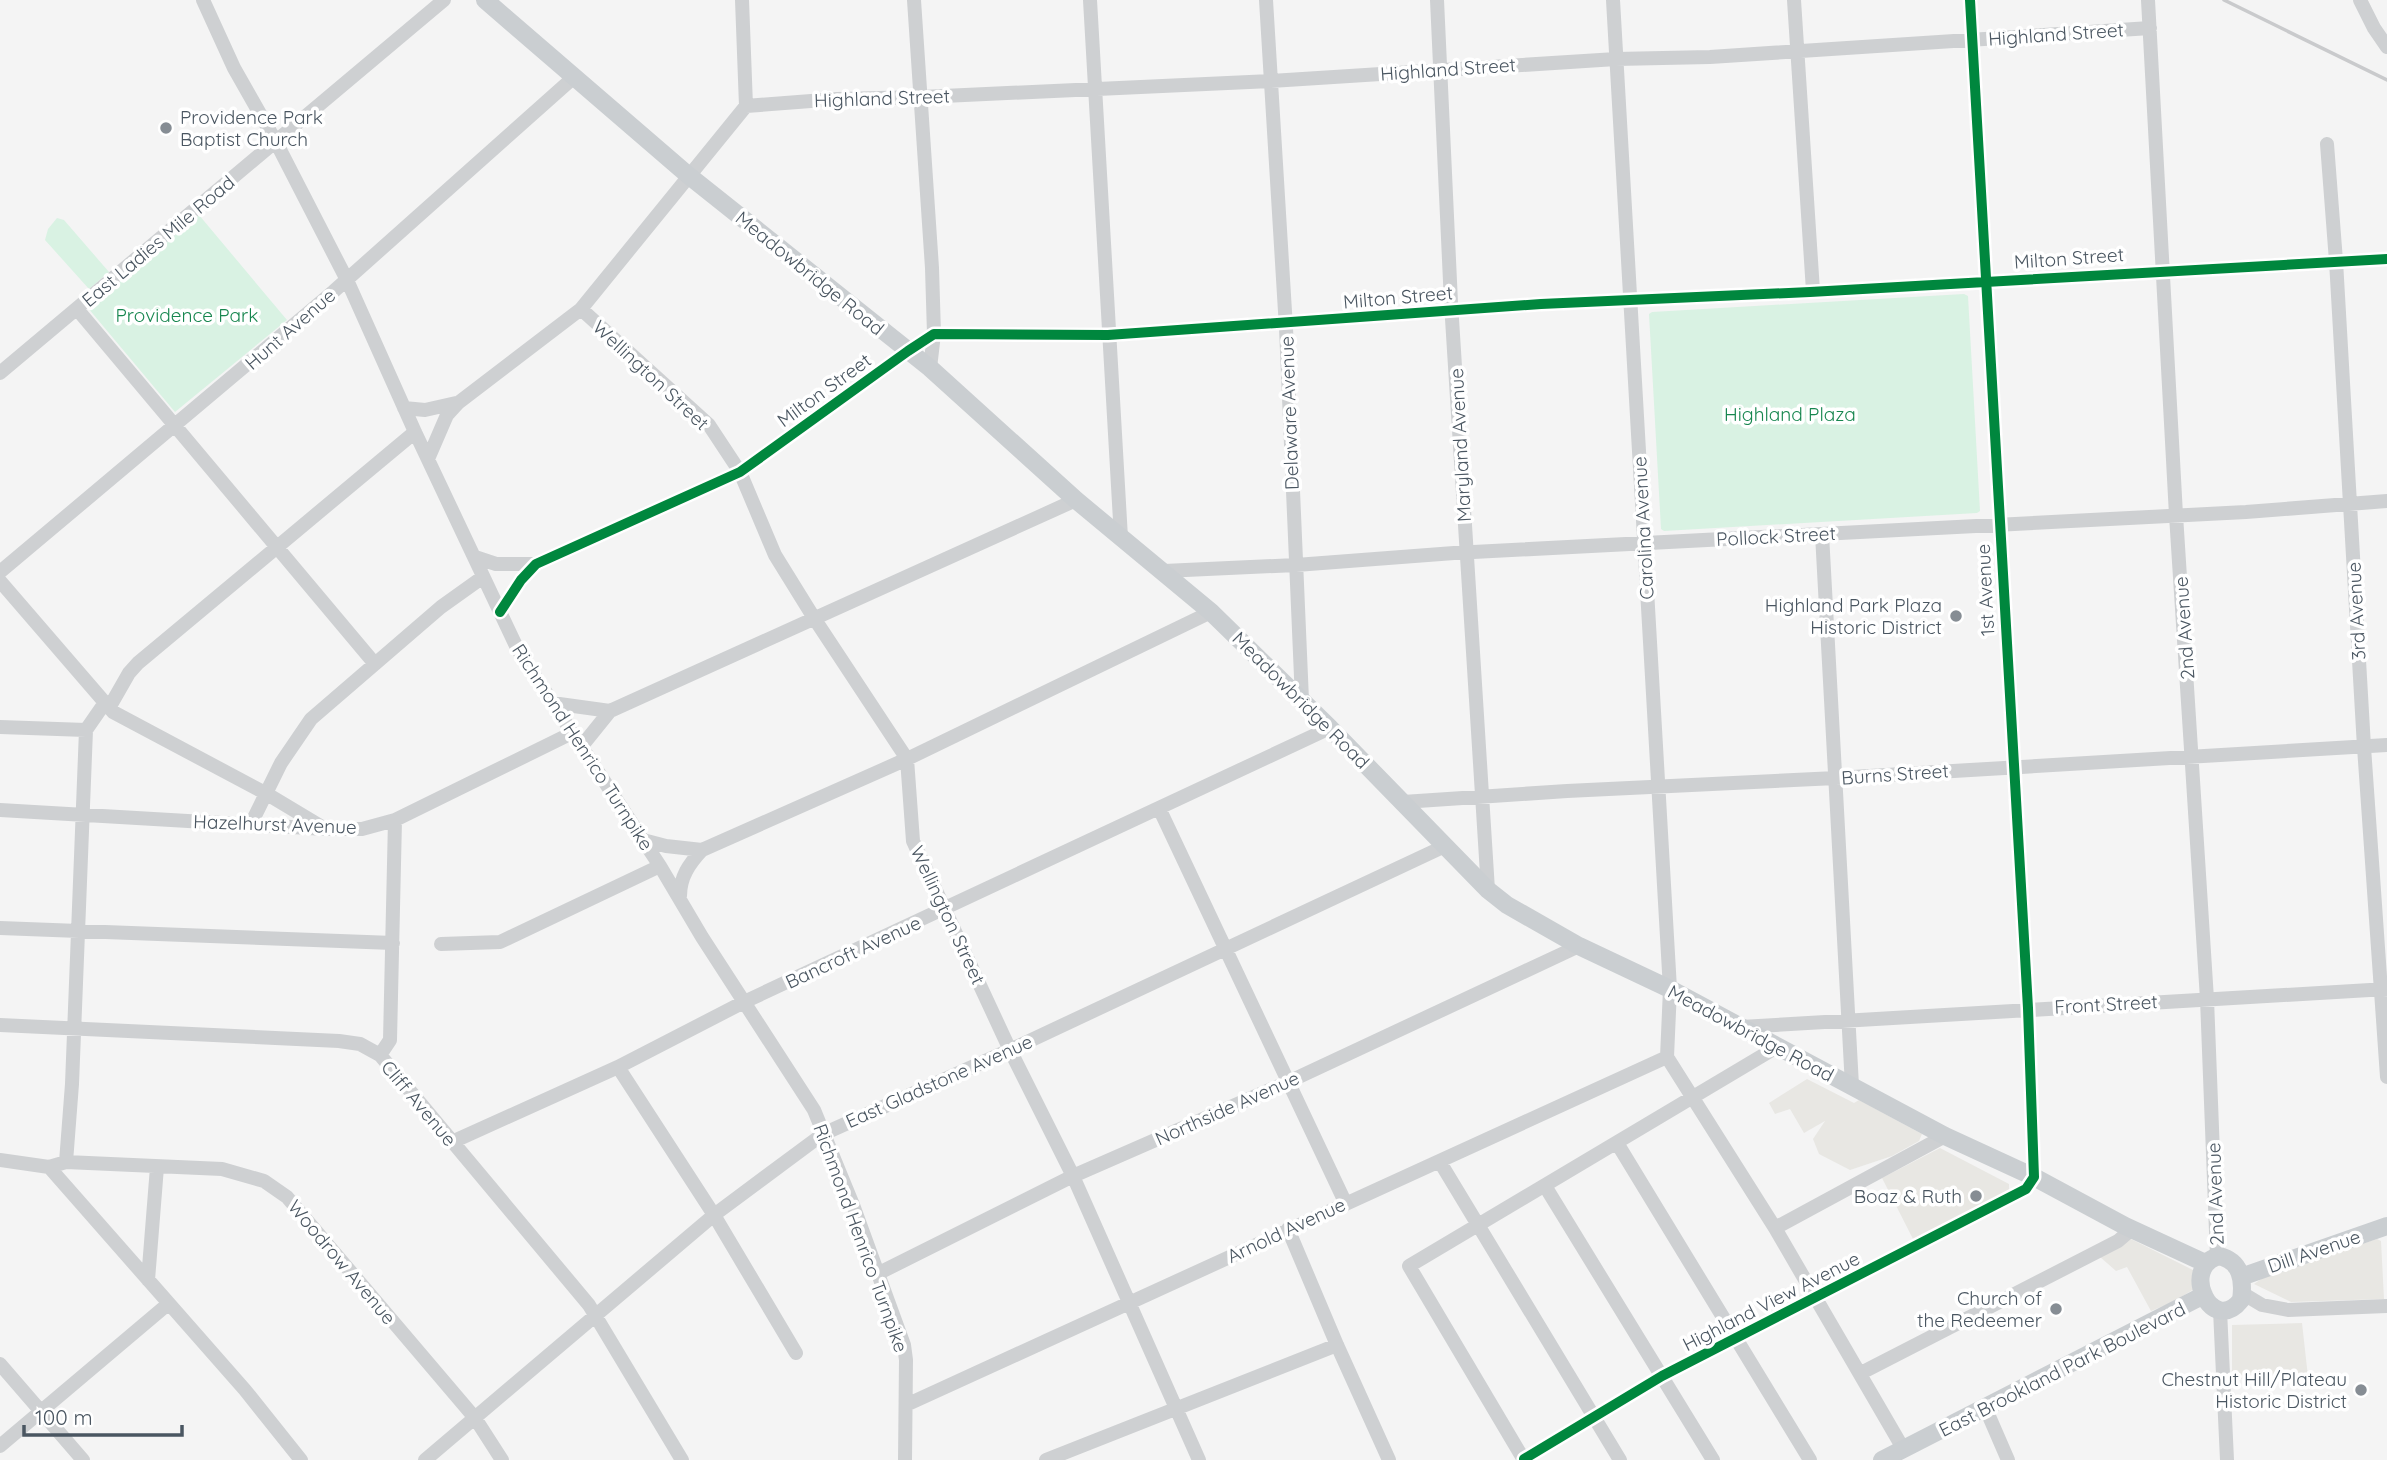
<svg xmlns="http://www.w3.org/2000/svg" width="2387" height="1460" viewBox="0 0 2387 1460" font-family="Quicksand,sans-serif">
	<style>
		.commercial { fill: #e8e7e3 }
		.green { fill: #d9f2e3 }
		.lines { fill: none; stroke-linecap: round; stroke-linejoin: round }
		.minor { stroke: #ced0d2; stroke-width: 14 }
		.major { stroke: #caced1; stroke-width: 18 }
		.rail { stroke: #c9cacc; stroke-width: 3.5 }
		.cycleway-casing { stroke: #fff; stroke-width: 15 }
		.cycleway { stroke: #00873e; stroke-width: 10 }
		.poi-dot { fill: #868d94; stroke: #fff; stroke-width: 2.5 }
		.labels { text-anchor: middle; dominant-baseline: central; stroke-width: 7; stroke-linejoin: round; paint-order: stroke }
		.street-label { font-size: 19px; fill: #4a5661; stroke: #fff }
		.poi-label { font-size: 19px; fill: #4a5661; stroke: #fff; text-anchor: end }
		.park-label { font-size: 19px; fill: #17864f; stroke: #fff }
	</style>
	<rect width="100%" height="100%" fill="#f4f4f4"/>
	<!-- commercial -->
	<path class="commercial" d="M1807 1079 1854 1103 1859 1100 1922 1134 1919 1141 1892 1156 1850 1170 1819 1154 1813 1139 1825 1121 1804 1133 1790 1109 1775 1114 1769 1103Z
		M1940 1148 2009 1184V1191L1913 1239 1882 1178Z
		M2131 1239 2195 1271 2199 1286 2173 1302 2151 1311 2127 1267 2116 1271 2099 1256Z
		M2377 1239 2381 1241 2384 1299 2291 1302 2254 1284 2267 1275Z
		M2302 1323 2308 1377 2232 1379V1325Z"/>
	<!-- green -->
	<path class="green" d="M199 215 287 320 175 412 88 308Z
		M57 218 64 220 109 272 89 289 45 240 48 229Z
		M1964 294 1968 296 1980 511 1977 513 1664 531 1661 529 1649 314 1652 312Z"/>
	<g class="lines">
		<!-- minor -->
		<path class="minor" d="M203 0 234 68 276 142 347 280 415 432 518 650 660 866 702 937 814 1110 853 1205 904 1345 906 1360 905 1460
			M914 0 932 268 934 334 930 368
			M1090 0 1121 538
			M1266 0 1286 328 1302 700
			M1437 0 1451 303 1488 890
			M1613 0 1670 989 1667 1057
			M1794 0 1813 291
			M2148 0 2176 515 2207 999 2217 1257
			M2360 0 2374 28 2387 47
			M746 106 837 99 922 97 1271 81 1616 59 1710 57 2150 28
			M2327 144 2336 261 2364 747 2387 1077
			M77 309 375 664
			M581 309 709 425 740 472 775 555 814 618 907 759 913 841 1010 1050 1073 1176 1199 1460
			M0 373 444 0
			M404 408 425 410 456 403
			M428 459 447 415 458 403 581 309 746 106 742 0
			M1822 534 1852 1086
			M475 557 496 564H536
			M1164 571 1296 565 1454 553 2246 512 2387 501
			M0 572 334 291 573 78
			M0 581 113 712 267 794 322 827
			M500 612 521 580 536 564 740 472 908 351 934 334 1108 335 1541 304 1810 292 2387 259
			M552 703 610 711
			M109 708 129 673 138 663 415 432
			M0 727 86 730
			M581 747 610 711 1076 500
			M1403 802 1567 791 1836 778 2387 745
			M1159 808 1345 1202
			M0 810 325 829H362L395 820 572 733
			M251 824 281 763 311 719 441 607 483 577
			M643 840 666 846 702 850 907 759 1211 612
			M680 896C680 877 689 864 702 850
			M0 928 393 943
			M441 944 500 942 660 866
			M0 1025 339 1041 360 1044 380 1055 589 1305 682 1460
			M1741 1027 2387 989
			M380 1055 390 1040 395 820
			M1667 1057 1775 1228 1904 1450
			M618 1067 714 1215 796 1353
			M452 1142 618 1067 744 1002 1330 728
			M1617 1143 1810 1460
			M0 1160 49 1167 66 1162 222 1169 264 1181 287 1197 475 1418 502 1460
			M66 1162 72 1084 86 730 104 704
			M1440 1162 1620 1460
			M49 1167 245 1390 301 1460
			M1545 1186 1713 1460
			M1775 1228 1945 1136
			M1288 1229 1337 1345 1389 1460
			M877 1274 1073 1176 1288 1082 1579 946
			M148 1280 157 1167
			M2242 1293 2262 1305 2288 1310 2387 1306
			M2220 1310 2227 1460
			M0 1364 83 1460
			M1861 1373 2118 1241 2132 1229
			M906 1405 1667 1057
			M1985 1407 2008 1460
			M0 1446 168 1304
			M1524 1459 1662 1376 2026 1189 2034 1177 2028 1008 1970 0
			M425 1460 714 1215 823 1134 1010 1050 1445 846
			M1046 1460 1337 1345
			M1524 1460 1409 1266 1777 1047"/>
		<!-- major -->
		<path class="major" d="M485 0 688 175 930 368 1076 500 1211 612 1330 728 1488 890 1507 905 1579 946 1670 989 1945 1136 2034 1177 2125 1226 2205 1263
			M2219 1256C2241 1261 2244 1280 2241 1300 2212 1337 2179 1267 2219 1256Z
			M2241 1277 2387 1226
			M1882 1460 2204 1295"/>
		<!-- rail -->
		<path class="rail" d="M2224 0 2387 80"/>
		<defs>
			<path id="cycleway" d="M500 612 521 580 536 564 740 472 908 351 934 334 1108 335 1541 304 1810 292 2387 259
				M1524 1459 1662 1376 2026 1189 2034 1177 2028 1008 1970 0"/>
		</defs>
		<!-- cycleway casing -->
		<use href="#cycleway" class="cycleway-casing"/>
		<!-- cycleway -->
		<use href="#cycleway" class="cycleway"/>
	</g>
	<!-- markers -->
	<g class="poi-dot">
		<circle cx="166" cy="128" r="7"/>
		<circle cx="1956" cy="616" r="7"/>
		<circle cx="1976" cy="1196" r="7"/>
		<circle cx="2056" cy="1309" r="7"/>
		<circle cx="2361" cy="1390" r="7"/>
	</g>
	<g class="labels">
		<!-- street labels -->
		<g class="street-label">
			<text transform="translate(2056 34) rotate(-4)">Highland Street</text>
			<text transform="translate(1448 69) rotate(-4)">Highland Street</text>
			<text transform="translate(882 98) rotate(-2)">Highland Street</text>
			<text transform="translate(158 241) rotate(-40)">East Ladies Mile Road</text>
			<text transform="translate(2069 258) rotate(-4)">Milton Street</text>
			<text transform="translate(810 273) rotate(39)">Meadowbridge Road</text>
			<text transform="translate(1398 297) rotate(-5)">Milton Street</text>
			<text transform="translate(290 329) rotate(-41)">Hunt Avenue</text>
			<text transform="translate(651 375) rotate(43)">Wellington Street</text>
			<text transform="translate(824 390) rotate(-36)">Milton Street</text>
			<text transform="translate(1289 413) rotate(-92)">Delaware Avenue</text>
			<text transform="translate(1460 445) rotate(-93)">Maryland Avenue</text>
			<text transform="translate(1643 528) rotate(-93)">Carolina Avenue</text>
			<text transform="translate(1776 536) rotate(-3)">Pollock Street</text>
			<text transform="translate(1985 590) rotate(-93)">1st Avenue</text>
			<text transform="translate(2356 611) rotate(-93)">3rd Avenue</text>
			<text transform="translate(2184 628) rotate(-94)">2nd Avenue</text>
			<text transform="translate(1301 700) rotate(45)">Meadowbridge Road</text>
			<text transform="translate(583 747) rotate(57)">Richmond Henrico Turnpike</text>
			<text transform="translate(1895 774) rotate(-4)">Burns Street</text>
			<text transform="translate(275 824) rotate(2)">Hazelhurst Avenue</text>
			<text transform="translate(948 915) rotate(65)">Wellington Street</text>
			<text transform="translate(853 952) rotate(-25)">Bancroft Avenue</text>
			<text transform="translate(2106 1004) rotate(-3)">Front Street</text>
			<text transform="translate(1751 1033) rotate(28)">Meadowbridge Road</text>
			<text transform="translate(939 1081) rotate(-24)">East Gladstone Avenue</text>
			<text transform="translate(419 1103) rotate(50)">Cliff Avenue</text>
			<text transform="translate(1227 1108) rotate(-24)">Northside Avenue</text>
			<text transform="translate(2215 1194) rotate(-92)">2nd Avenue</text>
			<text transform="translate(1286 1230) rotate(-25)">Arnold Avenue</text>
			<text transform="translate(861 1238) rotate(70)">Richmond Henrico Turnpike</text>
			<text transform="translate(2314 1251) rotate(-19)">Dill Avenue</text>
			<text transform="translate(342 1262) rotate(50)">Woodrow Avenue</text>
			<text transform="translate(1771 1301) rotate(-27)">Highland View Avenue</text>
			<text transform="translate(2062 1369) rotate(-27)">East Brookland Park Boulevard</text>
		</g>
		<!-- poi labels -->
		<g class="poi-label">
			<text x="180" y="117" text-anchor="start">Providence Park<tspan x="180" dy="22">Baptist Church</tspan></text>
			<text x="1942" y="605">Highland Park Plaza<tspan x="1942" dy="22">Historic District</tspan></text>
			<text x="1962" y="1196">Boaz &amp; Ruth</text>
			<text x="2042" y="1298">Church of<tspan x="2042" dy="22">the Redeemer</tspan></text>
			<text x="2347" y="1379">Chestnut Hill/Plateau<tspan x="2347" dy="22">Historic District</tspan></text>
		</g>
		<!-- park labels -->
		<g class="park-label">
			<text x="187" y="315">Providence Park</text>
			<text x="1790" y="414">Highland Plaza</text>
		</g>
	</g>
	<!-- scale -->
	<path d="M24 1425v10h158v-10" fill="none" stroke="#4a5661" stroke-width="3.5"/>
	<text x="35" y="1425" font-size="21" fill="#4a5661" stroke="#ffffff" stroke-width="5" paint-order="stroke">100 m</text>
</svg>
